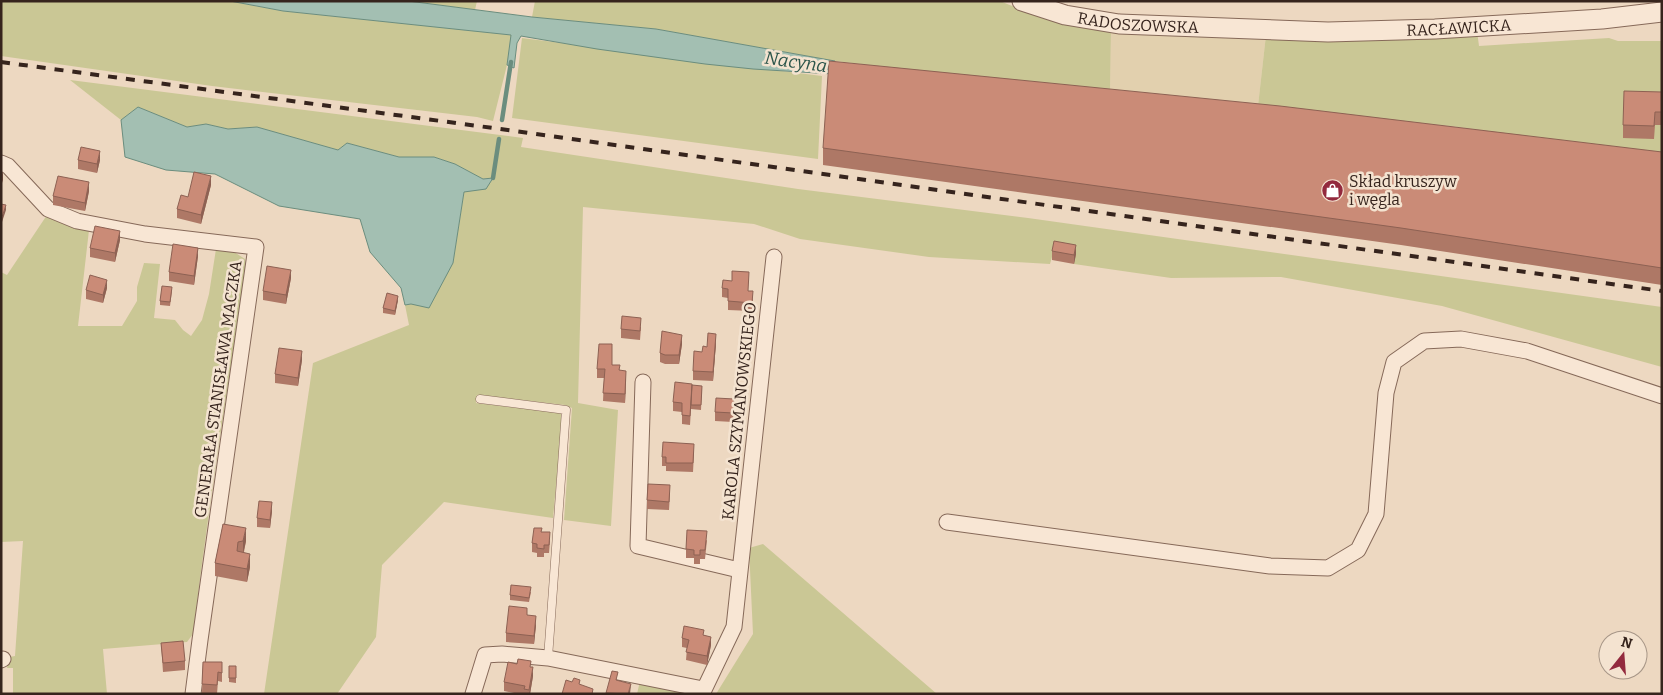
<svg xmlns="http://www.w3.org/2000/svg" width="1663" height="695" viewBox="0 0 1663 695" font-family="Bitter,serif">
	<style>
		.farmland { fill: #e2d0ae }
		.green { fill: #cac795 }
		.water { fill: #a3bfb2; stroke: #6b8d7e }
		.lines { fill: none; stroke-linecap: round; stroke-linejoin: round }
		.stream { stroke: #6b8d7e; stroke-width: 4.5 }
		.service-casing { stroke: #866959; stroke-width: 9 }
		.minor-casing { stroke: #866959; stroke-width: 17 }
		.tertiary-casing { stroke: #866959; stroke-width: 21 }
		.service { stroke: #f8e6d4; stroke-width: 8 }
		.minor { stroke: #f8e6d4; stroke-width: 15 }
		.tertiary { stroke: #f8e6d4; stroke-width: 19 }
		.rail { stroke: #36241d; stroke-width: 4; stroke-dasharray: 9 9; stroke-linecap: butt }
		.wall { fill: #ae7866 }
		.shaded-wall { fill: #8d6153 }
		.building { fill: #ca8b77; stroke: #8d6153 }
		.labels { text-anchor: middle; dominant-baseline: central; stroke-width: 5; stroke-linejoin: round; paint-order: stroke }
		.street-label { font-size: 16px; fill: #36241d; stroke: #f4e3d0 }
		.poi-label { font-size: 16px; fill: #36241d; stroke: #f4e3d0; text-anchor: start }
		.water-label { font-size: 18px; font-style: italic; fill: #2c554b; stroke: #f4e3d0 }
	</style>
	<rect width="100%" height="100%" fill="#edd8c1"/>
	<!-- farmland -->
	<path class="farmland" d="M1111 31 1266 35 1258 106 1110 93Z"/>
	<!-- green -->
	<path class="green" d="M1 1H229L283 11 512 35 507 65 493 121 477 117 212 86 1 56Z
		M408 1H477L475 10Z
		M535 1H1000C1036 16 1072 26 1111 31L1110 93 835 61 656 29 532 17Z
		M1477 31 1479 46 1609 38 1618 41H1662V157L1458 127 1258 106 1266 35Z
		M522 38 822 76 818 159 512 118Z
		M70 80 523 138 521 147 798 189 1028 218 1662 307V367L1442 306 1281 277 1171 278 1074 264 1075 254 1054 250 1050 264 929 257 800 239 754 224 583 207 578 403 618 410 611 526 564 520 572 408 565 405 477 395 476 403 563 413 553 518 444 502 382 565 376 637 337 694H264L313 363 409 325 405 305 411 304 453 263 464 192 492 178 483 179 455 164 434 157H399L347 143 338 150 257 127 228 129 206 124 187 127 138 107 121 120Z
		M47 215 89 230 78 326H122L137 301V287L144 263 160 264 154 318 175 320 183 330 191 336 202 320 209 294 216 249 231 250 245 259 247 270C226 391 208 512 193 634L187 642 103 649 107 694H13V668H7L9 657 15 656 23 541 1 542V272L7 275Z
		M763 544 937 694H716L753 634 749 548Z
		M640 681 683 690 687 694H637Z"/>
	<!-- water -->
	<path class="water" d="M230 1H408L532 17 656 29 835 61 833 74 753 69 705 64 597 49 521 36 517 43 514 68 507 65 511 35 283 11Z
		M138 107 187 127 206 124 228 129 257 127 338 150 347 143 399 157H434L455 164 483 179 493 178 486 189 464 192 453 263 429 308 411 304 405 305 401 288 370 252 360 219 279 206 215 174 166 170 125 157 121 120Z"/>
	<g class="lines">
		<!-- stream -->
		<path class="stream" d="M502 120 511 62
			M493 178 499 139"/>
		<defs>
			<path id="service" d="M480 399 566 410 548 658"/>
			<path id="minor" d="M1 163 8 166 48 209 77 221 145 234 256 247 200 640 193 694
				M643 382 638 546 739 570
				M947 522 1270 566 1328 568 1358 550 1376 514 1386 393 1394 362 1424 341 1461 339 1527 351 1662 396
				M1 660 3 659
				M473 694 485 655 502 654 548 658 703 689
				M702 694 734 627 774 257"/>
			<g id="tertiary">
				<path id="s1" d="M1022 1 1065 15 1119 24 1328 32 1435 29 1602 19 1662 12"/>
			</g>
		</defs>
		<!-- service casing -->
		<use href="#service" class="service-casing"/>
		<!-- minor casing -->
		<use href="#minor" class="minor-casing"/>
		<!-- tertiary casing -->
		<use href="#tertiary" class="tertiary-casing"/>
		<!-- service -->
		<use href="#service" class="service"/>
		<!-- minor -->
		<use href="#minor" class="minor"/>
		<!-- tertiary -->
		<use href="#tertiary" class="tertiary"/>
		<!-- rail -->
		<path class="rail" d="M1 62 493 128 1662 291"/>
	</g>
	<!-- wall -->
	<path class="wall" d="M1662 92V125H1655L1654 139 1623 138V125Z
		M823 148 1662 152V285L1401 245 823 165Z
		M78 160H100L97 173 78 169Z
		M211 185 201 224 177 218V209L188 197Z
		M89 191 85 211 53 205V196Z
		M120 240 115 262 90 257V248Z
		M1052 251 1076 254 1074 264 1052 260Z
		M198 256 194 285 169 281V272Z
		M291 278 286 304 263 300V291Z
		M107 288 103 303 86 299V290Z
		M722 288 749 291 753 300 752 311 728 310V298L722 297Z
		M172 291 170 306 160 305V301Z
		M398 300 395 315 383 313V308Z
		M641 327 640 340 621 338V329Z
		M716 343 713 381 693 380V371L702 352 707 347Z
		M682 344 679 364H665L660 362V353Z
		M302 360 298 386 275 383V374Z
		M612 365 620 370 626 380 625 403 603 401 604 378H597V369Z
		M702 386 701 410 691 409 690 425 682 424V412L673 411V402L692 389Z
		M734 408 733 422 715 421V412Z
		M694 453 693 472 666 471V466H662V457Z
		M670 494 669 510 647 509V500Z
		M272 511 270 528 257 527V518Z
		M223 524 246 541 244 552 250 567 247 582 215 576V563Z
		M542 532 550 541 549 553H544V557H537V553L532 552V543Z
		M707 540 705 559H700V564H694V558H686V549Z
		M531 592 529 602 510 600V595Z
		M536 625 534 644 506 642V633Z
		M704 635 711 645 707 665 686 660 687 648 682 647V638Z
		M161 643 185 661V670L163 672Z
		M203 662 222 671V682L218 681 217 694 202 693Z
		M229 666H236V683L229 682Z
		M531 667 533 676 530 694H519L504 691V682Z"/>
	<!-- shaded-wall -->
	<path class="shaded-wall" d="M100 151V160L97 173V164Z
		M3 171V180L1 186V177Z
		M211 176V185L201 224V215Z
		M89 182V191L85 211V203Z
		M6 205V210L2 222V217Z
		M120 231V240L115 262V253Z
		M1076 245V254L1074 264V255Z
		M198 248V256L194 285V276Z
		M291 270V278L286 304V295Z
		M107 280V288L103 303V295Z
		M398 296V300L395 315V311Z
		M716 334V343L713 381V372Z
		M682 335V344L679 364V355Z
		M302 351V360L298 386V378Z
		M626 371V380L625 403V394Z
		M272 502V511L270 528V520Z
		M246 528V541L243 554V541Z
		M250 554V567L247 582V569Z
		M536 616V625L534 644V636Z
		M711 637V645L707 665V656Z
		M533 667V676L530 694H529Z
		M631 684 630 694H628Z"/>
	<!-- building -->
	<path class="building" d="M829 61 1280 106 1662 152V268L1401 228 823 148Z
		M1624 91 1662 92V112H1655L1654 126 1623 125Z
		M81 147 100 151 97 164 78 160Z
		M194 172 211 176 201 215 177 209 181 195 188 197Z
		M58 176 89 182 85 203 53 196Z
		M1 204 6 205 2 217H1Z
		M95 226 120 231 115 253 90 248Z
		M1054 241 1076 245 1074 255 1052 251Z
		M173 244 198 248 194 276 169 272Z
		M267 266 291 270 286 295 263 291Z
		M732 271 749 272 748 291H753L752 303 728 301V289L722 288 723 280 732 281Z
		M90 275 107 280 103 295 86 290Z
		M162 286 172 287 170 302 160 301Z
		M387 293 398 296 395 311 383 308Z
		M622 316 641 318 640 331 621 329Z
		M662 331 682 335 679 355H665L660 353Z
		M708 333 716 334 713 372 693 371 694 351 702 352 703 346 707 347Z
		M599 344H612V365H620L619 370 626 371 625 394 603 393 605 369H597Z
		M279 348 302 351 298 378 275 374Z
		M675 382 692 384 690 416 682 415V403L673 402Z
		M692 385 702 386 701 405H691Z
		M716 398 734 399 733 413 715 412Z
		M663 442 694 444 693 463H666V457H662Z
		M648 484 670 485 669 502 647 500Z
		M259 501 272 502 270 520 257 518Z
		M223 524 246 528 243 541 238 542 237 551 250 554 247 569 215 563Z
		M534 528H542L541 532H550L549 545H544V549L537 548V544L532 543Z
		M687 530 707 531 705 550H700V555H694V550L686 549Z
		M511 585 531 587 529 598 510 595Z
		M509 606 527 608V615L536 616 534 636 506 633Z
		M684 626 704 630 703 635 711 637 707 656 686 652 689 640 682 638Z
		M183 641 185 661 163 663 161 643Z
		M518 659 531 661 530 667H533L529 690 524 689 525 686 504 682 508 662 517 664Z
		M203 662H222V673L218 672 217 685 202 684Z
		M229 666H236V678H229Z
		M612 671 618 672 616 680 631 684 628 694 606 693Z
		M574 678 580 680 579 684 593 689 592 694H562L566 680 572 682Z"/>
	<!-- icons -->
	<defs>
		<symbol id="shop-disc" viewBox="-11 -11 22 22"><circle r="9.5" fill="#932a3e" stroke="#f4e3d0"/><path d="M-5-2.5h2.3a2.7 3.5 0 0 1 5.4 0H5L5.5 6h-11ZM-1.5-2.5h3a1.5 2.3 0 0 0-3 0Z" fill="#fff"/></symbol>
	</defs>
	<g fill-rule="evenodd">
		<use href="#shop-disc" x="1320" y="178" width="25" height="25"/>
	</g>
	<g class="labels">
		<!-- street labels -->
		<g class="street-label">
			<text stroke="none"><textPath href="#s1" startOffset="119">RADOSZOWSKA</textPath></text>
			<text stroke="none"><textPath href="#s1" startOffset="440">RACŁAWICKA</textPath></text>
			<text transform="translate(218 389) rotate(-82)">GENERAŁA STANISŁAWA MACZKA</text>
			<text transform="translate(739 411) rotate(-84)">KAROLA SZYMANOWSKIEGO</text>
		</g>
		<!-- poi labels -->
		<g class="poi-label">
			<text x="1349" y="181">Skład kruszyw<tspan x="1349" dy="18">i węgla</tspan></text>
		</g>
		<!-- water labels -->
		<g class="water-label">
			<text transform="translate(796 62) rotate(8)">Nacyna</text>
		</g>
	</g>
	<!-- border -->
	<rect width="1663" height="695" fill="none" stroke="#36241d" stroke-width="5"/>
	<!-- north arrow -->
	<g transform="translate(1623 655) rotate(17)"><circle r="24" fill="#f4e3d0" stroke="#a89788"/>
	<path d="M0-4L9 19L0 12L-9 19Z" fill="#932a3e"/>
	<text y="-8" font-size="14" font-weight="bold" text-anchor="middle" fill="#36241d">N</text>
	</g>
</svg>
